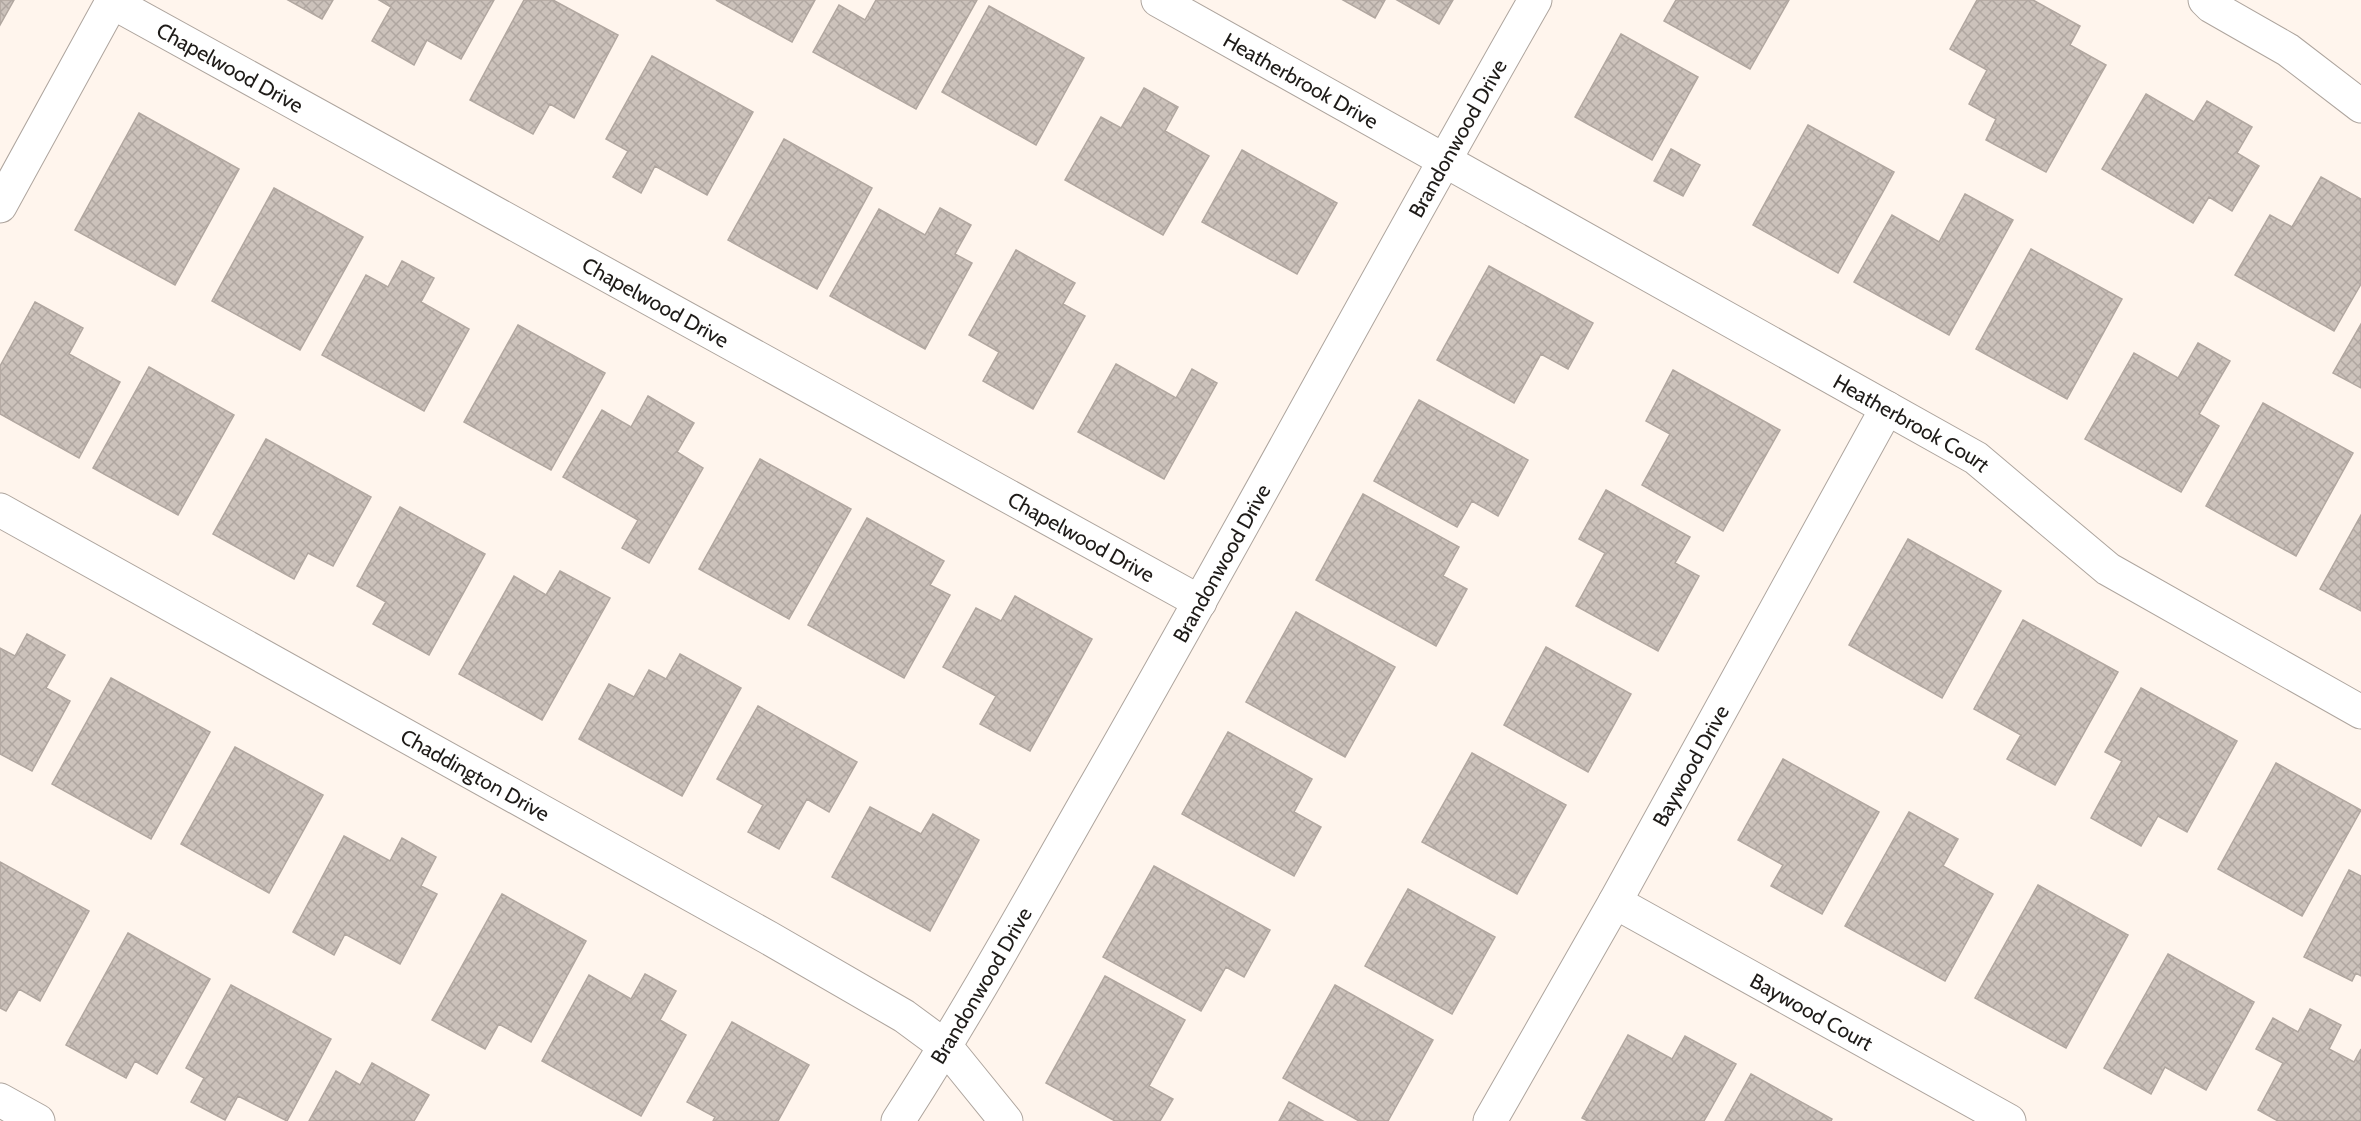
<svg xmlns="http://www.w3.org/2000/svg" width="2361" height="1121" viewBox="0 0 2361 1121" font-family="Cabin,sans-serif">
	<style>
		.building { fill: url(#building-cross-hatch); stroke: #b1a7a0; stroke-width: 1.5 }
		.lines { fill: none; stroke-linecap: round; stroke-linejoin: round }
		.minor-casing { stroke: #aea59e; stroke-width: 35 }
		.minor { stroke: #fff; stroke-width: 33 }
		.labels { text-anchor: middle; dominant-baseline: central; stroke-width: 4.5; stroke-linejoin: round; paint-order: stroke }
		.street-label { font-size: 21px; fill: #1e1b18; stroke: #fff5ed }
	</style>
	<defs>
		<pattern id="building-cross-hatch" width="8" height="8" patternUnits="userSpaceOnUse" patternTransform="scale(1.5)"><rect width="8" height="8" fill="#ccc2bb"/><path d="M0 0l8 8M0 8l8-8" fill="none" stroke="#afa6a0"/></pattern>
	</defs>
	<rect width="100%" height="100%" fill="#fff5ed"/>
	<!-- building -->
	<path class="building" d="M0 0H14L0 25Z
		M288 0H333L322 19Z
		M379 0H494L461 59 427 40 414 65 372 41 391 7Z
		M524 0H553L618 35 574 118 550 104 533 134 470 100Z
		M716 0H815L792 42Z
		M876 0H977L916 109 813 52 839 5 865 20Z
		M1343 0H1385L1375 18Z
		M1397 0H1453L1439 24Z
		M1676 0H1789L1750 69 1664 21Z
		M1977 0H2033L2080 26 2070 45 2106 65 2046 172 1986 140 1996 119 1969 104 1987 70 1950 49Z
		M989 6 1084 58 1036 145 942 92Z
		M1621 34 1698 77 1652 160 1575 117Z
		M652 56 753 112 707 195 655 166 641 193 613 177 628 151 606 139Z
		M1144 88 1178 107 1165 131 1209 156 1163 235 1065 180 1101 117 1121 128Z
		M2146 94 2194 122 2207 101 2252 127 2237 153 2259 166 2232 211 2209 197 2193 223 2102 169Z
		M139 113 239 169 175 285 75 230Z
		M1808 125 1894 172 1838 273 1753 225Z
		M784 139 872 188 817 289 728 240Z
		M1671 149 1700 165 1683 196 1654 181Z
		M1242 150 1337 203 1297 274 1202 222Z
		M2321 177 2361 199V284L2334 331 2235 275 2270 215 2292 227Z
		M274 188 363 237 300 350 212 301Z
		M1965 194 2013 220 1949 335 1854 282 1892 215 1939 242Z
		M940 208 971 225 955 254 972 263 925 349 830 296 879 209 925 235Z
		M2031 249 2122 299 2067 399 1976 349Z
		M1016 250 1075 283 1063 304 1085 316 1033 409 983 381 999 352 969 335Z
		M402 261 434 278 421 302 469 329 424 411 322 355 366 275 388 287Z
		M1489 266 1593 323 1568 369 1541 354 1514 403 1437 360Z
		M35 302 83 328 69 354 120 382 79 458 0 414V366Z
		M2361 324V388L2333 373Z
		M518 325 605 373 551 470 464 422Z
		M2198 343 2230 361 2199 414 2219 426 2181 492 2085 439 2134 353 2178 378Z
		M1116 364 1176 398 1192 369 1217 383 1164 479 1078 432Z
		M149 367 234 415 178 515 93 468Z
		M1673 370 1780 430 1723 531 1642 485 1670 434 1646 421Z
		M648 396 694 423 677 452 703 468 649 563 622 548 638 520 563 477 602 410 631 427Z
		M1419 400 1528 460 1498 516 1472 501 1457 527 1374 481Z
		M2263 403 2353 453 2296 556 2206 506Z
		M266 439 371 497 333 566 308 553 294 579 213 534Z
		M760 459 851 509 789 619 699 569Z
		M1606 490 1690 537 1675 563 1699 576 1658 651 1576 606 1605 553 1579 539Z
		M1363 494 1459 547 1443 576 1467 589 1436 646 1316 580Z
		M400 507 485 554 429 655 373 624 386 602 357 586Z
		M2361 515V611L2320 589Z
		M867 518 944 561 930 585 950 595 904 678 808 625Z
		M1908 539 2001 591 1942 698 1849 645Z
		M560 571 610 598 542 720 459 674 514 576 546 595Z
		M1015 596 1092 639 1030 751 980 724 996 696 943 667 976 608 1001 621Z
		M1296 612 1395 667 1345 757 1246 702Z
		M2023 620 2118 672 2055 785 2007 759 2021 735 1974 709Z
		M27 634 65 655 46 688 70 701 32 771 0 754V648L15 656Z
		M1546 647 1631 694 1588 772 1504 725Z
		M680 654 741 688 682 796 579 739 609 684 634 697 649 670 666 679Z
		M111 678 210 732 151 839 52 784Z
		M2141 688 2237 741 2187 832 2158 816 2141 846 2091 818 2122 761 2105 752Z
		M758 706 857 762 829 812 807 799 779 849 748 832 763 805 717 779Z
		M1228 732 1312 779 1294 812 1321 827 1294 876 1182 814Z
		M235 747 323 795 269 893 181 844Z
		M1472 753 1566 805 1517 894 1422 842Z
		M1783 759 1879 812 1822 914 1771 886 1783 865 1738 840Z
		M2276 763 2361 810 2302 916 2218 869Z
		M870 807 921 834 933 814 979 840 930 931 832 877Z
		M1909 812 1958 839 1943 866 1993 894 1945 981 1845 926Z
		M344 836 390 861 402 838 436 857 421 886 437 894 400 964 345 934 334 955 293 932Z
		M0 862 89 911 40 1001 19 989 6 1011 0 1008Z
		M1154 866 1270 930 1244 977 1226 967 1201 1011 1103 957Z
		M2349 870 2361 876V976L2356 973 2352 981 2304 957Z
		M2038 885 2128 935 2066 1048 1975 998Z
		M1408 889 1495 937 1452 1014 1365 966Z
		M502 894 586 941 531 1042 499 1024 485 1049 432 1020Z
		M128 933 210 979 157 1074 135 1061 126 1078 66 1045Z
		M2168 954 2254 1002 2206 1090 2165 1067 2151 1094 2104 1068Z
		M645 974 676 991 660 1020 686 1035 641 1116 542 1061 589 975 631 999Z
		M1105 976 1185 1020 1149 1086 1173 1099 1160 1121H1115L1046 1083Z
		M231 985 331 1039 287 1121 238 1096 225 1120 191 1102 204 1078 186 1068Z
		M1335 985 1433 1040 1388 1121H1359L1283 1078Z
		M2310 1009 2341 1025 2329 1049 2354 1062 2361 1049V1121H2278L2258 1110 2283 1063 2256 1049 2273 1018 2298 1032Z
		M732 1022 809 1065 778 1121H713L715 1117 687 1102Z
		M1628 1035 1672 1059 1685 1036 1736 1064 1704 1121H1588L1582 1118Z
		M372 1063 429 1095 414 1121H309L336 1071 360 1085Z
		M1751 1074 1832 1119 1831 1121H1725Z
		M1289 1102 1323 1121H1279Z"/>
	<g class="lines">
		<defs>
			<g id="minor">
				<path id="s1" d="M1158 0 1976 458 2108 569 2361 712"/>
				<path d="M2205 0 2211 6 2288 50 2361 106"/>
				<path id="s2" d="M112 2 1200 602"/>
				<path d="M0 206 113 0"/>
				<path id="s3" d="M0 510 769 938 904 1016 946 1047 1006 1121"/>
				<path id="s4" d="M1615 902 2009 1121"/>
				<path d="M0 1100 38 1121"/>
				<path id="s5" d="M898 1121C966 1016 1027 906 1089 797 1241 533 1384 264 1535 0"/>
				<path id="s6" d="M1490 1121 1615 902 1887 408"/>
			</g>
		</defs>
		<!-- minor casing -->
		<use href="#minor" class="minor-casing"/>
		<!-- minor -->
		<use href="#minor" class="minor"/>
	</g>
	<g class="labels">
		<!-- street labels -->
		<g class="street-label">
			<text stroke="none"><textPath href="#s2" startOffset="135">Chapelwood Drive</textPath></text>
			<text stroke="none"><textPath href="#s1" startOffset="164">Heatherbrook Drive</textPath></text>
			<text stroke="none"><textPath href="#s5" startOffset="1131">Brandonwood Drive</textPath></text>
			<text stroke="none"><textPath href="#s2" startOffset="621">Chapelwood Drive</textPath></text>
			<text stroke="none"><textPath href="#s1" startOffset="864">Heatherbrook Court</textPath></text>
			<text stroke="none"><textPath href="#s2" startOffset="1107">Chapelwood Drive</textPath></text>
			<text stroke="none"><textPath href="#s5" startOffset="645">Brandonwood Drive</textPath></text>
			<text stroke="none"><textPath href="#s6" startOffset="408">Baywood Drive</textPath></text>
			<text stroke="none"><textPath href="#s3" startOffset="544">Chaddington Drive</textPath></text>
			<text stroke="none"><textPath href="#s5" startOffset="159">Brandonwood Drive</textPath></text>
			<text stroke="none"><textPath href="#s4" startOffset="225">Baywood Court</textPath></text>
		</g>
	</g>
</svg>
